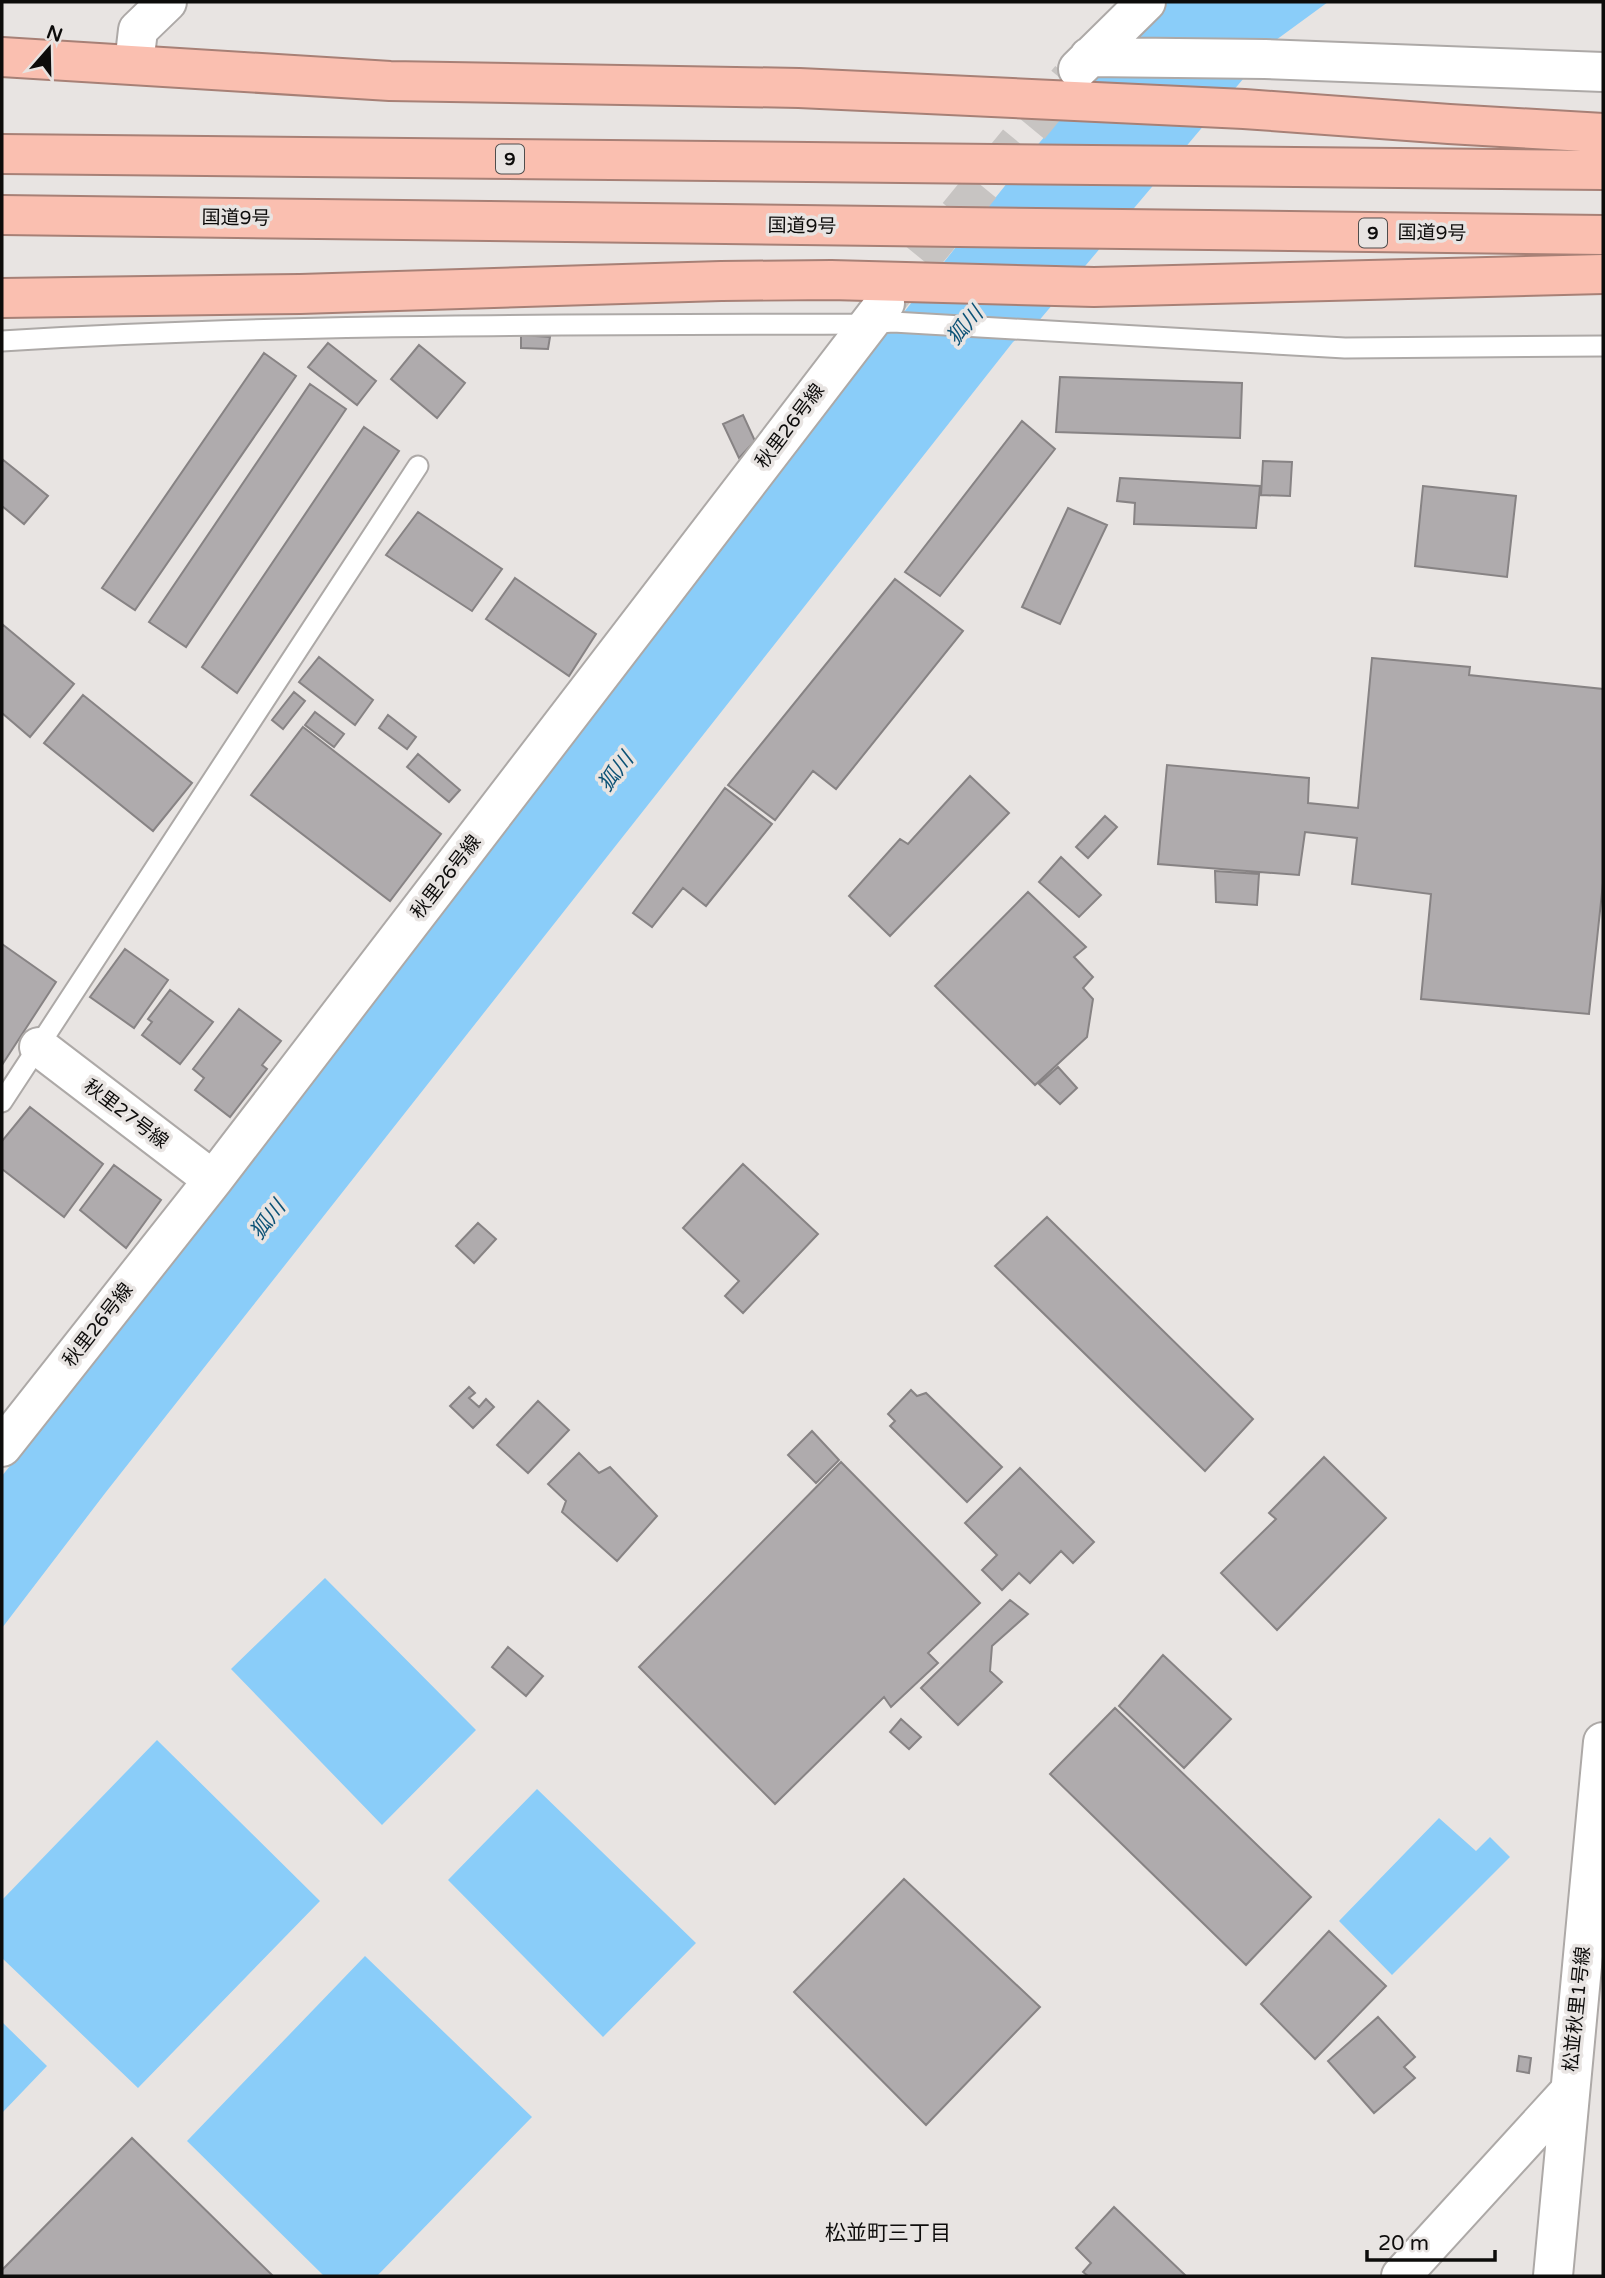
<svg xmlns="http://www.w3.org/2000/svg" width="1605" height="2278" viewBox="0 0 1605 2278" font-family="'Varela Round','Noto Sans JP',sans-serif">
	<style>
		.water { fill: #8acdf9 }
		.building { fill: #afabad; stroke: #878384; stroke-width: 2 }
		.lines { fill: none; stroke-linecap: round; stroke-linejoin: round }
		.street-tunnel { stroke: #c7c4c2; stroke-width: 38; stroke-dasharray: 38 19; stroke-linecap: butt }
		.lane-casing { stroke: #ada9a7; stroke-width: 23 }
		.street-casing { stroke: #ada9a7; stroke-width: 42 }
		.highway-casing { stroke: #a78076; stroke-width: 42 }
		.lane { stroke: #fff; stroke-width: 19 }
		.street { stroke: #fff; stroke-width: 38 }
		.highway { stroke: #fabfb0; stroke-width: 38 }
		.labels { text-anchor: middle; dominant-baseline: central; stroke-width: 7; stroke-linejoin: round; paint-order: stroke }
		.shield { fill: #e8e4e2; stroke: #4f4d4c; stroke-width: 2 }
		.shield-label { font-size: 18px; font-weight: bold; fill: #0d0c0b }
		.street-label { font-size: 19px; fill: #0d0c0b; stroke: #e8e4e2 }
		.water-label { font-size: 21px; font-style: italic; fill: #0c5276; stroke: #e8e4e2 }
		.neighbourhood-label { font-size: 21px; fill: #0d0c0b; stroke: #e8e4e2 }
	</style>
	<rect width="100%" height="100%" fill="#e8e4e2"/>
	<!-- water -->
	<path class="water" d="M1166 2H1328L1276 40 1037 323 1013 342 106 1492 2 1628V1476L562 758 816 422 1040 142 1127 40Z
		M325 1578 476 1730 382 1825 231 1669Z
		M157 1740 320 1901 138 2088 2 1958V1900Z
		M537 1789 696 1943 603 2037 448 1880Z
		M1439 1818 1476 1851 1490 1837 1510 1857 1392 1975 1339 1921Z
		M365 1956 532 2117 377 2276H324L187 2141Z
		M2 2022 47 2066 2 2113Z"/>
	<!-- building -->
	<path class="building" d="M521 335 550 337 548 349 521 348Z
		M328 343 376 381 357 405 308 367Z
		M419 345 465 383 437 418 391 379Z
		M264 353 296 376 135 610 102 588Z
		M1060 377 1242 383 1240 438 1056 432Z
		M310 384 346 409 186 647 149 622Z
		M743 415 755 441 739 458 723 424Z
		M1022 421 1055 449 940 596 905 572Z
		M364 427 399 451 237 693 202 667Z
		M2 459 48 496 24 524 2 506Z
		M1263 461 1292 462 1290 496 1261 495Z
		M1120 478 1260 486 1256 528 1134 524 1135 503 1117 501Z
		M1423 486 1516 496 1507 577 1415 566Z
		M1068 508 1107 525 1060 624 1022 607Z
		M418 512 502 569 472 611 386 555Z
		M515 578 596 634 569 676 486 619Z
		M895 579 963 631 836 789 813 771 775 820 728 785Z
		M2 624 74 684 30 737 2 713Z
		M319 657 373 700 355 725 299 682Z
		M1372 658 1470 667 1469 675 1603 689V883L1589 1014 1421 999 1431 894 1352 884 1357 838 1305 832 1299 875 1158 864 1167 765 1309 778 1308 803 1358 808Z
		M294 692 305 701 283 729 272 720Z
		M83 695 192 783 153 831 44 743Z
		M315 712 344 734 334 747 305 725Z
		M388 715 416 737 407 749 379 728Z
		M303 727 441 834 390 901 251 795Z
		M418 754 460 790 449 802 407 767Z
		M970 776 1009 813 890 936 849 896 900 839 908 844Z
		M725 788 772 824 706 906 683 888 652 927 633 913Z
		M1105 816 1117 827 1088 858 1076 847Z
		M1061 857 1101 895 1079 917 1039 882Z
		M1215 871 1259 874 1257 905 1216 902Z
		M1028 892 1086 947 1074 957 1093 977 1083 988 1093 999 1087 1037 1035 1085 935 986Z
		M2 944 56 982 2 1065Z
		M125 949 168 980 134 1028 90 997Z
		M170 990 213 1022 180 1064 142 1035 152 1022 148 1019Z
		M239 1009 281 1041 262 1065 267 1069 230 1117 195 1090 204 1078 193 1069Z
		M1058 1067 1077 1088 1060 1104 1039 1084Z
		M30 1107 103 1164 64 1217 2 1169V1141Z
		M743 1164 818 1234 743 1313 725 1296 739 1281 683 1228Z
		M114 1165 161 1200 126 1248 80 1210Z
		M1047 1217 1253 1419 1205 1471 995 1266Z
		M478 1223 496 1239 474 1263 456 1246Z
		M469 1387 475 1393 469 1398 479 1407 486 1399 494 1407 473 1428 450 1406Z
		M911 1390 917 1396 926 1393 1002 1467 967 1502 890 1426 895 1421 888 1414Z
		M538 1401 569 1430 528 1473 497 1445Z
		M812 1431 839 1460 816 1483 788 1455Z
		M579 1453 599 1473 610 1467 657 1516 617 1561 562 1512 566 1501 548 1484Z
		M1324 1457 1386 1518 1277 1630 1221 1573 1276 1519 1269 1513Z
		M841 1462 980 1603 928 1653 938 1663 891 1707 884 1697 775 1804 639 1667Z
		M1020 1468 1094 1542 1073 1563 1061 1551 1030 1583 1019 1573 1002 1590 982 1570 997 1555 965 1523Z
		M1010 1600 1028 1614 992 1646 990 1671 1002 1682 958 1725 921 1688Z
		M508 1647 543 1676 526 1696 492 1667Z
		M1163 1655 1231 1719 1184 1768 1119 1706Z
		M1115 1708 1311 1897 1246 1965 1050 1774Z
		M901 1719 921 1737 909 1749 890 1732Z
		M904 1879 1040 2007 926 2125 794 1992Z
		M1329 1931 1386 1986 1315 2059 1261 2004Z
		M1378 2017 1415 2057 1404 2067 1415 2078 1374 2113 1328 2061Z
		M1519 2056 1531 2058 1529 2073 1517 2071Z
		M132 2138 273 2276H2V2270Z
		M1114 2207 1185 2275 1183 2276H1088L1083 2272 1091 2263 1076 2248Z"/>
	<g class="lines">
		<!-- street-tunnel -->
		<path class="street-tunnel" d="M885 303 1070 78"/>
		<defs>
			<path id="lane" d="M2 341C290 323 579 325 867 324L893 322 1345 348 1603 346
				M2 1102 418 466"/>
			<path id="street" d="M1089 57 1265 59 1603 72
				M134 64 138 30 167 2
				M1078 69 1146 2
				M39 1047 213 1180
				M2 1447 213 1180 885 303
				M1401 2276 1569 2092
				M1553 2276 1603 1742"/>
			<path id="highway" d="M2 57 390 81 799 88 1244 109 1449 124 1603 133
				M2 154 1603 170
				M2 215 1603 235
				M2 298 300 294 721 281 831 280 1094 287 1603 274"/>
		</defs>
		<!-- lane casing -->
		<use href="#lane" class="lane-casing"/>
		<!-- street casing -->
		<use href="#street" class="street-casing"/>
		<!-- highway casing -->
		<use href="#highway" class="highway-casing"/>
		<!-- lane -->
		<use href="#lane" class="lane"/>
		<!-- street -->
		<use href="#street" class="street"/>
		<!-- highway -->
		<use href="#highway" class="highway"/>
	</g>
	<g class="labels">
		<!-- shield labels -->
		<g class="shield">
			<rect x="496" y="144.5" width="28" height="29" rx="5"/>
			<rect x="1359" y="218.5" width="28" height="29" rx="5"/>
		</g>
		<g class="shield-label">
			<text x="510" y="159">9</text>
			<text x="1373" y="233">9</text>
		</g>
		<!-- street labels -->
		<g class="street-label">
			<text transform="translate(236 218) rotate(1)">国道9号</text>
			<text transform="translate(802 226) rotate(1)">国道9号</text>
			<text transform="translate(1432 233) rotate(1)">国道9号</text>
			<text transform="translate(790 426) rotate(-53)">秋里26号線</text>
			<text transform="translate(446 877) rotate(-52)">秋里26号線</text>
			<text transform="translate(126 1114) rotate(37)">秋里27号線</text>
			<text transform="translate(98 1325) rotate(-52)">秋里26号線</text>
			<text transform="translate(1577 2009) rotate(-84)">松並秋里1号線</text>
		</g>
		<!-- water labels -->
		<g class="water-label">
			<text transform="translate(965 326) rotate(-49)">狐川</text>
			<text transform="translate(616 772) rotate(-52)">狐川</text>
			<text transform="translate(268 1220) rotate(-52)">狐川</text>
		</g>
		<!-- neighbourhood labels -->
		<g class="neighbourhood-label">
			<text x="888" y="2233">松並町三丁目</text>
		</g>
	</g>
	<!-- border -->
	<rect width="1605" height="2278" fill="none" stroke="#0d0c0b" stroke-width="7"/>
	<!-- north arrow -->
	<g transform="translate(49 49) rotate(20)" stroke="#e8e4e2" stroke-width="5" paint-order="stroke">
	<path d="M0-5L12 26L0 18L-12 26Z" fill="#0d0c0b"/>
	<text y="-10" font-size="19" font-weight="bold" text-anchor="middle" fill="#0d0c0b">N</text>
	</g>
	<!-- scale -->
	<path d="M1367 2250v10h128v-10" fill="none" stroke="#0d0c0b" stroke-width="3.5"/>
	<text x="1378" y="2250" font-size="21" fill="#0d0c0b" stroke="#e8e4e2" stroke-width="5" paint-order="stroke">20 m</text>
</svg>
